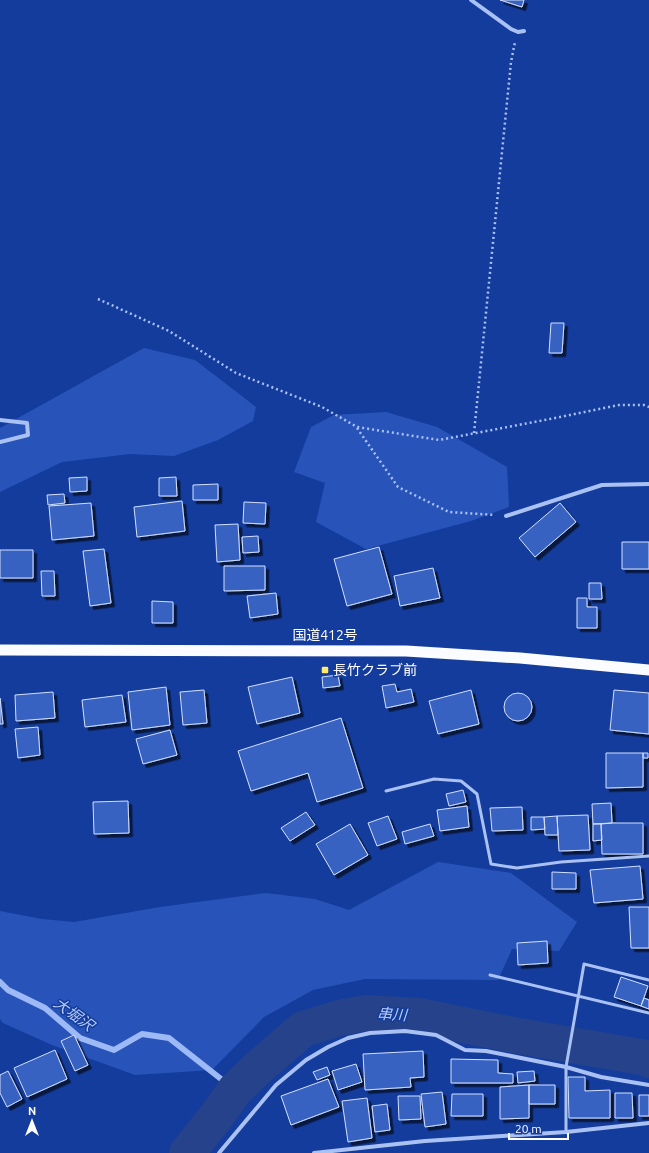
<svg xmlns="http://www.w3.org/2000/svg" width="649" height="1153" viewBox="0 0 649 1153" font-family="Ubuntu,'Noto Sans JP',sans-serif">
	<style>
		.green { fill: #2854ba }
		.lines { fill: none; stroke-linecap: round; stroke-linejoin: round }
		.stream { stroke: #9db9f6; stroke-width: 6 }
		.river { stroke: #25428b; stroke-width: 36 }
		.building { fill: #3962c2; stroke: #d3e0fd; filter: url(#shadow) }
		.path { stroke: #aac1f3; stroke-width: 2.5; stroke-dasharray: 2 3; stroke-linecap: butt }
		.service { stroke: #aac1f3; stroke-width: 3 }
		.minor { stroke: #aac1f3; stroke-width: 4 }
		.trunk { stroke: #fbfcff; stroke-width: 11 }
		.poi-dot { fill: #ffea6d; stroke: #143c9c; stroke-width: 1.5 }
		.labels { text-anchor: middle; dominant-baseline: central; stroke-width: 3; stroke-linejoin: round; paint-order: stroke }
		.street-label { font-size: 14px; fill: #fff; stroke: #143c9c }
		.poi-label { font-size: 14px; fill: #fff; stroke: #143c9c; text-anchor: start }
		.water-label { font-size: 15px; font-style: italic; fill: #b7ccfa; stroke: #143c9c }
	</style>
	<defs>
		<filter id="shadow"><feDropShadow dx="3.5" dy="3.5" stdDeviation="0" flood-color="#0009"/></filter>
	</defs>
	<rect width="100%" height="100%" fill="#143c9c"/>
	<!-- green -->
	<path class="green" d="M144 348 195 360 256 407 253 421 218 440 174 456 130 454 62 462 0 492V428Z
		M386 412 437 427 507 467 509 507 471 521 366 549 316 522 325 483 294 472 311 427 334 415Z
		M438 862 511 873 577 922 559 951 512 949 498 980 365 979 313 990 264 1017 212 1070 135 1075 52 1045 3 1023 0 1019V911L42 919 74 922 160 907 266 893 315 899 349 910Z"/>
	<g class="lines">
		<!-- stream -->
		<path class="stream" d="M0 982 8 990 45 1008 80 1038 114 1050 142 1034 169 1038 235 1090"/>
		<!-- river -->
		<path class="river" d="M187 1153 215 1118 235 1090 260 1066 303 1029 339 1018 366 1013 419 1016 513 1035 647 1058 649 1060"/>
	</g>
	<!-- building -->
	<path class="building" d="M500 0H524L522 7Z
		M551 323H564L562 353H549Z
		M87 477V491L70 492 69 478Z
		M176 477 177 496H159V478Z
		M218 484V500H193V485Z
		M64 494 65 503 48 505 47 495Z
		M182 501 185 531 137 537 134 507Z
		M244 502 266 503 265 524 243 523Z
		M91 503 94 536 52 540 49 506Z
		M560 503 576 522 535 557 519 538Z
		M238 524 240 560 217 562 215 525Z
		M258 536 259 552 243 553 242 537Z
		M622 542H649V569H622Z
		M379 547 392 594 347 606 334 559Z
		M104 549 111 603 90 606 83 551Z
		M0 550H33V578H0Z
		M224 566H265V590L224 591Z
		M433 568 440 598 400 606 394 576Z
		M41 571H54L55 596H42Z
		M589 583H601L602 599H589Z
		M276 593 278 614 250 618 247 596Z
		M577 598H587V607H597V628H577Z
		M152 601 173 602V623H152Z
		M338 675 340 686 323 688 322 677Z
		M292 677 300 713 257 724 248 687Z
		M395 684 397 692 411 689 414 702 386 708 382 686Z
		M166 687 170 725 132 730 128 692Z
		M204 690 207 723 183 725 180 692Z
		M471 690 479 724 438 734 429 701Z
		M614 690 649 693V734L610 730Z
		M53 692 55 718 16 721 15 695Z
		M504 707a14 14 0 1 1 28 0a14 14 0 1 1-28 0Z
		M122 695 126 722 85 727 82 700Z
		M0 698 3 724H0Z
		M341 718 363 788 317 802 308 773 251 791 238 751Z
		M38 727 40 755 18 758 15 729Z
		M170 730 177 755 143 764 136 739Z
		M606 753H643V787L606 788Z
		M643 753H648V758H643Z
		M463 790 466 802 449 806 446 794Z
		M128 801 129 833 94 834 93 802Z
		M611 803 612 823 593 824 592 804Z
		M467 806 469 827 440 831 437 810Z
		M522 807 523 830 492 831 490 808Z
		M306 812 315 825 290 841 281 828Z
		M588 815 590 850 559 851 557 816Z
		M388 816 397 839 377 846 368 823Z
		M557 816 558 835H545L544 817Z
		M531 817H544L545 829 531 830Z
		M612 823H643V854H602L601 824Z
		M350 824 368 855 334 875 316 844Z
		M430 824 434 836 405 844 402 832Z
		M593 824H601L602 840 593 841Z
		M640 866 643 899 594 903 590 870Z
		M552 872 576 873V889H552Z
		M629 907H649V948H631Z
		M547 941 548 963 518 965 517 943Z
		M621 977 648 986 641 1006 614 997Z
		M644 998 649 1000V1009L641 1006Z
		M74 1035 88 1065 75 1071 61 1041Z
		M55 1050 67 1079 27 1097 14 1068Z
		M423 1051 424 1077 410 1078 411 1087 365 1090 363 1054Z
		M451 1059 498 1060V1073L513 1074V1083H451Z
		M356 1064 362 1082 338 1090 332 1071Z
		M327 1067 330 1075 317 1080 313 1072Z
		M8 1071 22 1099 7 1107 0 1093V1075Z
		M534 1071 535 1081 518 1083 517 1072Z
		M568 1077H585V1091L610 1090V1118H569Z
		M328 1079 339 1107 291 1125 281 1096Z
		M529 1085V1118L500 1119V1087Z
		M529 1085H555V1104H529Z
		M442 1092 446 1124 425 1127 421 1094Z
		M615 1093H632L633 1118H615Z
		M452 1094H483V1116H451Z
		M639 1095H649V1116H639Z
		M398 1096H420L421 1119 399 1120Z
		M367 1098 372 1138 348 1142 342 1101Z
		M387 1104 390 1130 375 1132 372 1106Z"/>
	<g class="lines">
		<!-- path -->
		<path class="path" d="M98 299 169 331 236 373 322 407 357 427 439 440 550 419 619 405H644L649 407
			M357 428 398 487 449 512 495 515
			M474 433 511 62 515 42"/>
		<!-- service -->
		<path class="service" d="M386 791 434 779 461 781 477 794 491 864 517 868 561 862 649 856
			M490 975 649 1013
			M566 1132V1067L584 964 649 980"/>
		<!-- minor -->
		<path class="minor" d="M471 0 511 29 518 32 524 31
			M0 420 27 423 28 435 0 442
			M506 516 602 485 649 484
			M219 1153 276 1085 306 1060 328 1047 348 1038 370 1033 405 1031 436 1035 465 1050 486 1051 566 1067 601 1077 649 1085
			M314 1153 425 1141 566 1132 649 1123"/>
		<!-- trunk -->
		<path class="trunk" d="M0 650 406 651 520 658 649 670"/>
	</g>
	<!-- markers -->
	<rect class="poi-dot" x="321" y="666" width="8" height="8" rx="2"/>
	<g class="labels">
		<!-- street labels -->
		<g class="street-label">
			<text x="325" y="635">国道412号</text>
		</g>
		<!-- poi labels -->
		<g class="poi-label">
			<text x="333" y="670">長竹クラブ前</text>
		</g>
		<!-- water labels -->
		<g class="water-label">
			<text transform="translate(74 1014) rotate(36)">大堀沢</text>
			<text transform="translate(392 1014) rotate(4)">串川</text>
		</g>
	</g>
	<!-- north arrow -->
	<g transform="translate(32 1121)" stroke="#143c9c" stroke-width="3" paint-order="stroke">
	<path d="M0-3L7 15L0 10L-7 15Z" fill="#ffffff"/>
	<text y="-6" font-size="11" font-weight="bold" text-anchor="middle" fill="#ffffff">N</text>
	</g>
	<!-- scale -->
	<path d="M509 1133v6h59v-6" fill="none" stroke="#ffffff" stroke-width="2"/>
	<text x="515" y="1133" font-size="12" fill="#ffffff" stroke="#143c9c" stroke-width="3" paint-order="stroke">20 m</text>
</svg>
